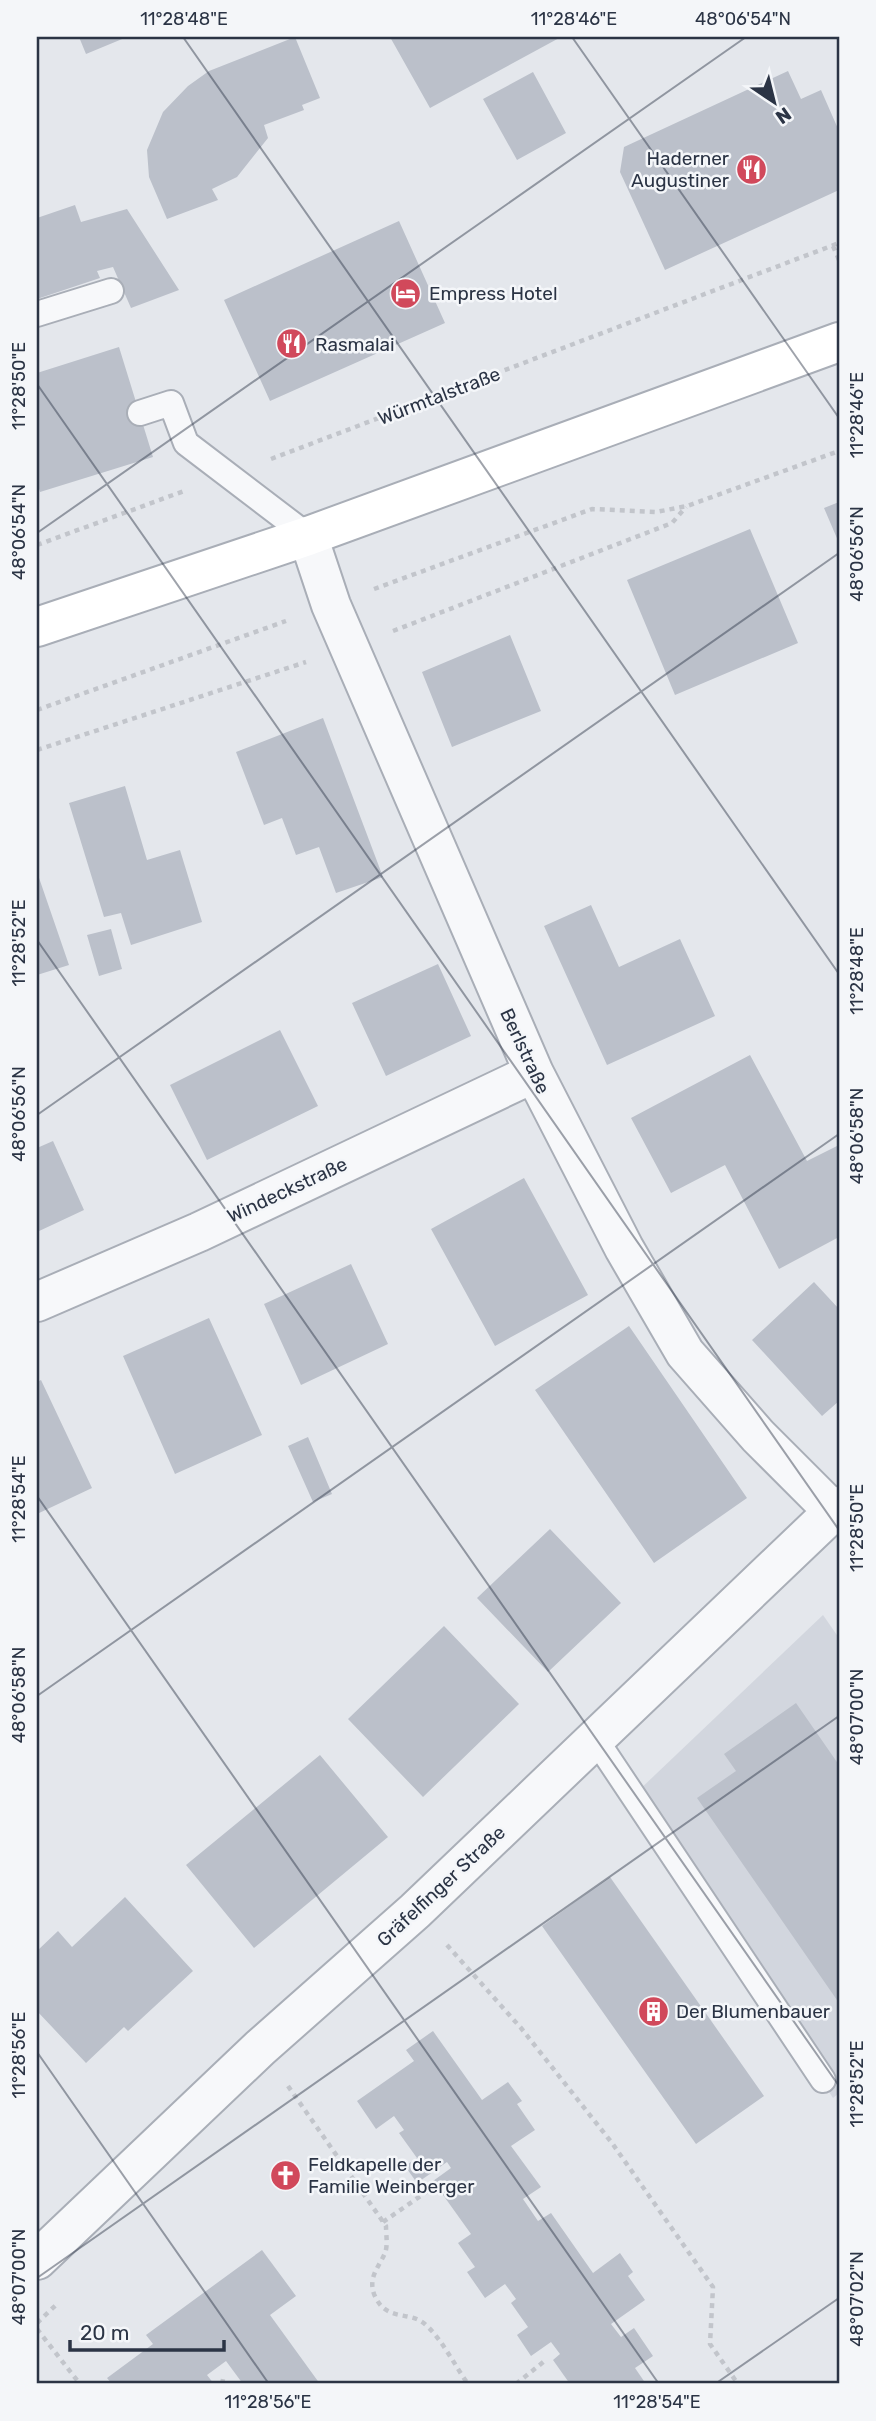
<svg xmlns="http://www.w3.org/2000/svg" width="876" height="2421" viewBox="0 0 876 2421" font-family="Rubik,sans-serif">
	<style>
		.built { fill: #d2d6de }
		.building { fill: #bbc0ca }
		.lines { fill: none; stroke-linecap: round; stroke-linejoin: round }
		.lane-casing { stroke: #a9aeb7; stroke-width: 28 }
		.street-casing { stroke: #a9aeb7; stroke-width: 42 }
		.secondary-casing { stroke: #a9aeb7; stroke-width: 42 }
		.path { stroke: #c2c5cb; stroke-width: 4.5; stroke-dasharray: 5 5; stroke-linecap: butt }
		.lane { stroke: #f7f8fa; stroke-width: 24 }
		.street { stroke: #f7f8fa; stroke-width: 38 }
		.secondary { stroke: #fff; stroke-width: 38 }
		.ticks { fill: none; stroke: #2b3445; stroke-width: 2; stroke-opacity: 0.45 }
		.labels { text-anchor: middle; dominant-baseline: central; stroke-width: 5; stroke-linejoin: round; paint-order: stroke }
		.poi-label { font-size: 19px; fill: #2b3445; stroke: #f4f6f9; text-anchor: start }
		.street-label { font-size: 19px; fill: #2b3445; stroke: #f4f6f9 }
		.neatline { fill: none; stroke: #2b3445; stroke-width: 2.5 }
		.ticks-label { font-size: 18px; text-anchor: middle; fill: #2b3445 }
	</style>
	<rect width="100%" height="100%" fill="#e4e7ec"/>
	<!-- built -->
	<path class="built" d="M823 1615 839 1638V2093L833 2098 635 1794Z"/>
	<!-- building -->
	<path class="building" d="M79 37H127L86 54Z
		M295 37 320 98 302 105 304 110 264 125 268 138 237 177 212 189 218 200 167 219 149 177 147 150 163 112 188 86 209 71Z
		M390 37H561L430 108Z
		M788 71 801 99 821 90 839 131V190L665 270 620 172 624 147Z
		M533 72 566 133 517 160 483 99Z
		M75 205 81 222 127 209 179 290 131 308 113 267 97 271 100 278 37 299V218Z
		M399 221 445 323 270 401 224 300Z
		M119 347 153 457 40 492 37 482V373Z
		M839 502V543L824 508Z
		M750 529 798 643 675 695 627 580Z
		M510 635 541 711 452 747 422 672Z
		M323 718 383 877 336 893 319 847 296 855 282 818 264 825 236 752Z
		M125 786 147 860 180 850 202 922 131 945 121 913 104 917 69 803Z
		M37 872 69 965 37 975Z
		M591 905 619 967 680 939 715 1016 607 1065 544 926Z
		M111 929 122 969 99 976 87 935Z
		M438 964 471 1036 386 1076 352 1003Z
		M280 1030 318 1106 207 1160 170 1085Z
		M750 1055 807 1161 839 1145V1237L779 1269 725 1165 671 1193 631 1118Z
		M53 1141 84 1210 37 1232V1148Z
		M524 1178 588 1295 495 1346 431 1229Z
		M351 1264 388 1344 301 1385 264 1304Z
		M814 1282 839 1309V1401L822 1416 752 1340Z
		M209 1318 262 1435 175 1474 123 1356Z
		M629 1326 747 1498 654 1563 535 1390Z
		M41 1380 92 1488 37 1514V1382Z
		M308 1437 332 1494 313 1502 288 1446Z
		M550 1529 621 1603 548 1672 477 1598Z
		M444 1626 519 1704 423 1797 348 1719Z
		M796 1703 839 1765V2003L697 1798 736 1771 724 1754Z
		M320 1755 388 1837 254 1948 186 1865Z
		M610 1877 764 2096 696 2144 542 1926Z
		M125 1897 193 1971 128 2031 124 2027 86 2063 37 2011V1951L58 1931 72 1947Z
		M433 2031 482 2100 508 2082 522 2101 517 2104 535 2130 511 2146 541 2187 523 2199 538 2221 551 2213 593 2273 620 2253 633 2272 628 2276 645 2300 611 2324 621 2337 634 2328 653 2356 635 2368 646 2384H570L553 2360 560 2354 551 2342 531 2356 517 2335 528 2327 511 2303 516 2299 505 2284 485 2298 467 2272 475 2267 458 2243 471 2234 433 2181 451 2168 447 2162 417 2183 405 2166 417 2158 399 2133 404 2130 394 2116 376 2129 357 2101 414 2061 406 2050Z
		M262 2250 296 2296 270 2315 320 2384H243L226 2361 207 2375 214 2384H112L107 2378 153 2344 146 2335Z"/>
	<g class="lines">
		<defs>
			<path id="lane" d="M37 314 111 291
				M140 413 171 403 186 443 308 536
				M596 1740 823 2080"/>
			<path id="street" d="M308 536 331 605 534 1073 624 1248 685 1353 758 1436 833 1511
				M37 1302 199 1232 534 1073
				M37 2260 260 2048 415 1911 839 1506"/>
			<path id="secondary" d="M37 627 308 536 839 342"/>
		</defs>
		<!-- lane casing -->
		<use href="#lane" class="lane-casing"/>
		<!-- street casing -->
		<use href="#street" class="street-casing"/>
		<!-- secondary casing -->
		<use href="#secondary" class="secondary-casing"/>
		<!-- path -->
		<path class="path" d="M833 246 839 260
			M271 459 839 243
			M37 545 184 491
			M374 589 592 509 656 512 687 506 839 451
			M393 631 672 523 686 507
			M37 710 286 621
			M37 750 306 662
			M447 1945 521 2028 612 2143 713 2287 710 2344 738 2384
			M288 2086 386 2226C386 2234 388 2246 385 2253 379 2267 368 2277 374 2294 386 2324 411 2309 427 2326 443 2341 455 2366 468 2384
			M383 2222 432 2188
			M37 2323 57 2304
			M37 2329 80 2384
			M222 2384 223 2379
			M516 2384 547 2359"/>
		<!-- lane -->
		<use href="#lane" class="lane"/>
		<!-- street -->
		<use href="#street" class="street"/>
		<!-- secondary -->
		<use href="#secondary" class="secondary"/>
	</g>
	<!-- ticks -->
	<path class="ticks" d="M183 37 839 974M572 37 839 418M37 384 839 1530M37 533 746 37M37 940 839 2086M37 1115 839 553M37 1496 659 2384M37 1696 839 1134M37 2052 269 2384M37 2278 839 1716M715 2384 839 2298"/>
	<!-- icons -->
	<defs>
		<symbol id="restaurant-disc" viewBox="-11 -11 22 22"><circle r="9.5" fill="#d1495b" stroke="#f4f6f9"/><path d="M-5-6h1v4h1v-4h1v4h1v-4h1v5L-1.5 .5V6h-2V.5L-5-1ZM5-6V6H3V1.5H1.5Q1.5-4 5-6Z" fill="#fff"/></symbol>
		<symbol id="hotel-disc" viewBox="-11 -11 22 22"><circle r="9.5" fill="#d1495b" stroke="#f4f6f9"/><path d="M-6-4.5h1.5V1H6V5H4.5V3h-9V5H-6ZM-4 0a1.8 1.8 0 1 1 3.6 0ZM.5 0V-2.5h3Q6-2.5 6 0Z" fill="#fff"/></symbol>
		<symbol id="building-disc" viewBox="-11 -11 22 22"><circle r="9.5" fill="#d1495b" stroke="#f4f6f9"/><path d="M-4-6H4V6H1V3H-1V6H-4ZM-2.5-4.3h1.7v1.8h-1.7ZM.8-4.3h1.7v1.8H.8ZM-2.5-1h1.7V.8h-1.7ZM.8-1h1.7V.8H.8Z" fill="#fff"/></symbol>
		<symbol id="church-disc" viewBox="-11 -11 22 22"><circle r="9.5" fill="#d1495b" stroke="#f4f6f9"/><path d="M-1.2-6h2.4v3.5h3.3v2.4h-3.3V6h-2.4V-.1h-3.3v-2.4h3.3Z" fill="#fff"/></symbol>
	</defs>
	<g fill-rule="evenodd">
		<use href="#restaurant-disc" x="734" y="152" width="35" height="35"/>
		<use href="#hotel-disc" x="388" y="276" width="35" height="35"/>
		<use href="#restaurant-disc" x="274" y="326" width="35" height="35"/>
		<use href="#building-disc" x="636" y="1994" width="35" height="35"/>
		<use href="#church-disc" x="268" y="2158" width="35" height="35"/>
	</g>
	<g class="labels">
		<!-- poi labels -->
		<g class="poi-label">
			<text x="729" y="158" text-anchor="end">Haderner<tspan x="729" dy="22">Augustiner</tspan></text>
			<text x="429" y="293">Empress Hotel</text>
			<text x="315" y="344">Rasmalai</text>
			<text x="676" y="2011">Der Blumenbauer</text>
			<text x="308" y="2164">Feldkapelle der<tspan x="308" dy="22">Familie Weinberger</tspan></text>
		</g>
		<!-- street labels -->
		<g class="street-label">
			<text transform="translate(439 396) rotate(-21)">Würmtalstraße</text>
			<text transform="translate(525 1051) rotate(65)">Berlstraße</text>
			<text transform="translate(287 1190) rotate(-25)">Windeckstraße</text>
			<text transform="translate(441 1886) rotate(-43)">Gräfelfinger Straße</text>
		</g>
	</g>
	<!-- border -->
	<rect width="876" height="2421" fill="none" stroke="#f4f6f9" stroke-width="77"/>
	<!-- north arrow -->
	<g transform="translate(774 102) rotate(145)" stroke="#f4f6f9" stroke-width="5" paint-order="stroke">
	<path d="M0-5L12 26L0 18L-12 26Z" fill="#2b3445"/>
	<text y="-10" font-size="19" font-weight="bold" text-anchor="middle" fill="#2b3445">N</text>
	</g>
	<!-- scale -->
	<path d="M70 2340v10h154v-10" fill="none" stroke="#2b3445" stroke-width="3.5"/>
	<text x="80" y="2340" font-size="21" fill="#2b3445" stroke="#f4f6f9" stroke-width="5" paint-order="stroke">20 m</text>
	<rect x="38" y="38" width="800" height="2344" class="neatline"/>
	<g class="ticks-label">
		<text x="184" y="25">11°28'48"E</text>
		<text x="574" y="25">11°28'46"E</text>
		<text x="743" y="25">48°06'54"N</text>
		<text transform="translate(19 386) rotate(-90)" y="6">11°28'50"E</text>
		<text transform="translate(857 415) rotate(-90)" y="6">11°28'46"E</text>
		<text transform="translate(19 532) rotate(-90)" y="6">48°06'54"N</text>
		<text transform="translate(857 554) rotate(-90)" y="6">48°06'56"N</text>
		<text transform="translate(19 943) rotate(-90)" y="6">11°28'52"E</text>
		<text transform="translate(857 971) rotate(-90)" y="6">11°28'48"E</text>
		<text transform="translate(19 1114) rotate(-90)" y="6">48°06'56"N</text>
		<text transform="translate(857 1136) rotate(-90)" y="6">48°06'58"N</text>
		<text transform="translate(19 1499) rotate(-90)" y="6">11°28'54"E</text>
		<text transform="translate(857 1528) rotate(-90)" y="6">11°28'50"E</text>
		<text transform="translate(19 1695) rotate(-90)" y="6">48°06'58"N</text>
		<text transform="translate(857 1717) rotate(-90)" y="6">48°07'00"N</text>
		<text transform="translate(19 2055) rotate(-90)" y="6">11°28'56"E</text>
		<text transform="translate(857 2084) rotate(-90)" y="6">11°28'52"E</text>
		<text transform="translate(19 2277) rotate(-90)" y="6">48°07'00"N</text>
		<text transform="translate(857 2299) rotate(-90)" y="6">48°07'02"N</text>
		<text x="268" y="2408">11°28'56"E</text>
		<text x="657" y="2408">11°28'54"E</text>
	</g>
</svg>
